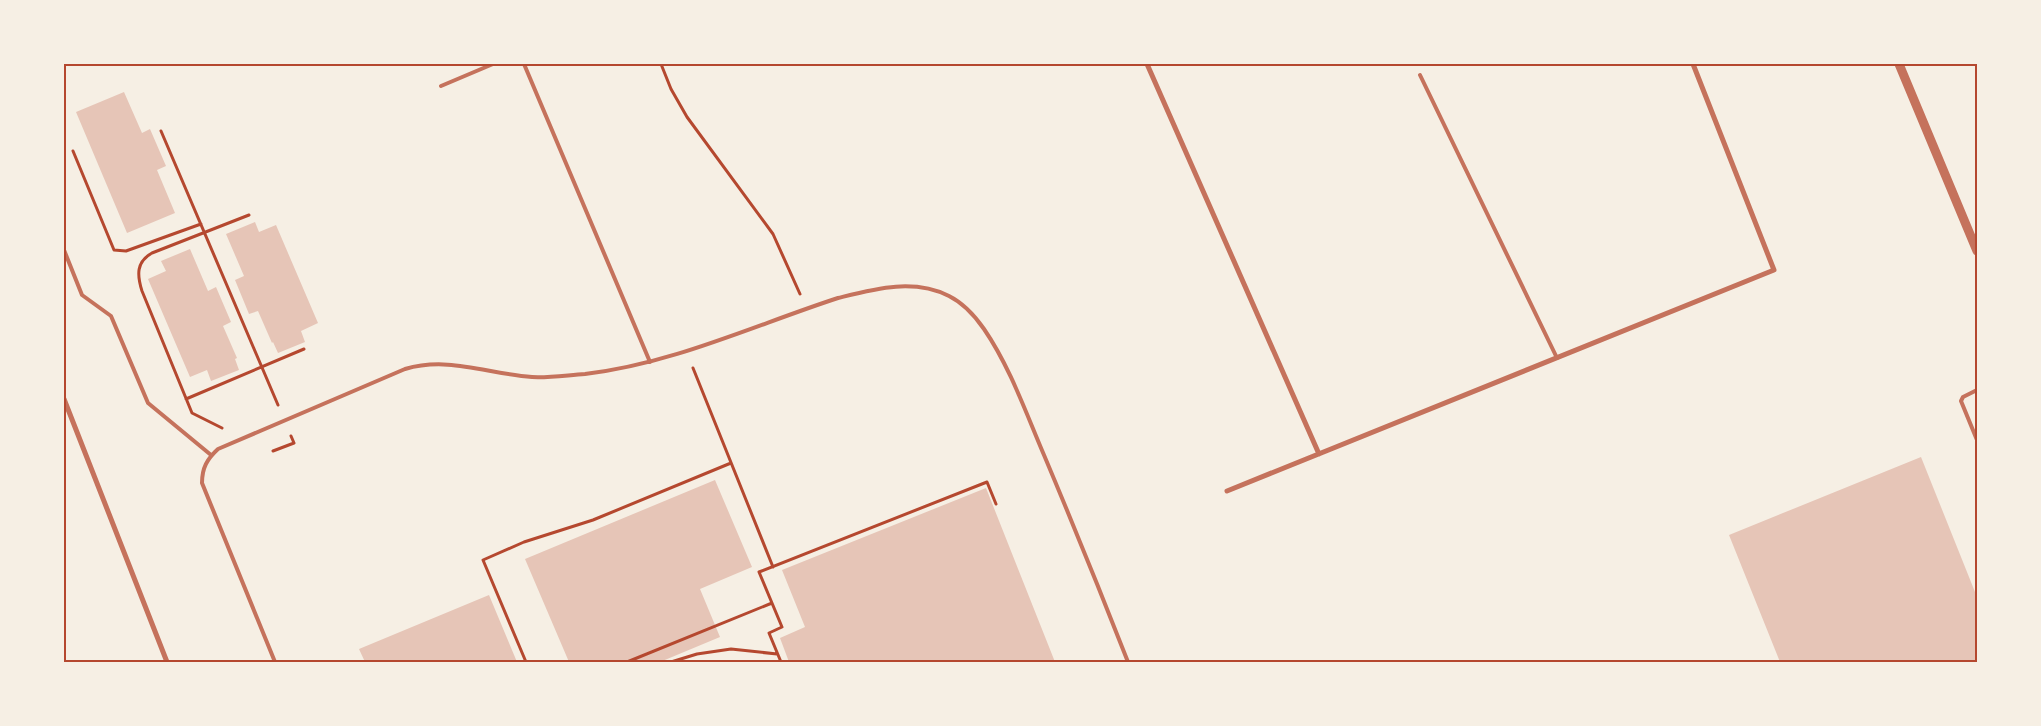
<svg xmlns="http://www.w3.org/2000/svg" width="2041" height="726" viewBox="0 0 2041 726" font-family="'Archivo Narrow',sans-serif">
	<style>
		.building { fill: #e6c5b7 }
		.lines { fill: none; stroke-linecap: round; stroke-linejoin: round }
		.path { stroke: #b5482f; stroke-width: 3 }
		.service { stroke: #c5725c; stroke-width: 4 }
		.minor { stroke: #c5725c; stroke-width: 5 }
		.tertiary { stroke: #c5725c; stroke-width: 9 }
		.neatline { fill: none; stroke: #b5482f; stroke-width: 2 }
	</style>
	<rect width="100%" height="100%" fill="#f6efe4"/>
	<!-- building -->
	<path class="building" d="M124 92 142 133 150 129 166 166 157 170 175 213 127 233 76 112Z
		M255 222 259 232 276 225 318 323 301 331 305 342 278 353 273 342 272 343 258 311 249 314 235 280 244 276 226 234Z
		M190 249 208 291 216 287 231 322 223 326 237 358 235 359 239 370 211 381 207 370 190 377 148 279 166 271 161 261Z
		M1921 457 1977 597V662H1780L1729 535Z
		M715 480 752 567 700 589 720 637 660 662H569L525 559Z
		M986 488 1055 662H789L780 638 805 627 782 570Z
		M489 595 517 662H365L359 649Z"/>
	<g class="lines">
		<!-- path -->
		<path class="path" d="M661 64 671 89 687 117 773 234 800 294
			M161 131 278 405
			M73 151 114 250 126 251 201 224
			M693 368 773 567
			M186 399 304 349
			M222 428 192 413 142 291C137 275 136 262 152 253L249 215
			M273 451 294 443 291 436
			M526 662 483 560 524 542 593 520 731 463
			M627 662 772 603
			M671 662 697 654 731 649 777 654
			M781 662 769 633 782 627 759 572 987 482 996 504"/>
		<!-- service -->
		<path class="service" d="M524 64 650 362
			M1420 75 1557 358
			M441 86 493 64
			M64 250 82 295 111 316 148 403 211 455
			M1977 390 1963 397 1961 401 1977 440
			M275 662 202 483C202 468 207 459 218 449L405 369C449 356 488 374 532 377 549 378 568 375 585 374 672 364 755 325 838 298 874 289 913 278 949 296 963 303 975 316 984 329 1010 367 1026 413 1044 455 1073 524 1101 593 1128 662"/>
		<!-- minor -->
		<path class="minor" d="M1147 64 1319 454
			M64 399 167 662
			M1227 491 1774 270 1693 64"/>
		<!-- tertiary -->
		<path class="tertiary" d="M1899 64 1977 251"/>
	</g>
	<!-- border -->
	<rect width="2041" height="726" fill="none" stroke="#f6efe4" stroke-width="130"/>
	<rect x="65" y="65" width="1911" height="596" class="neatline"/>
</svg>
